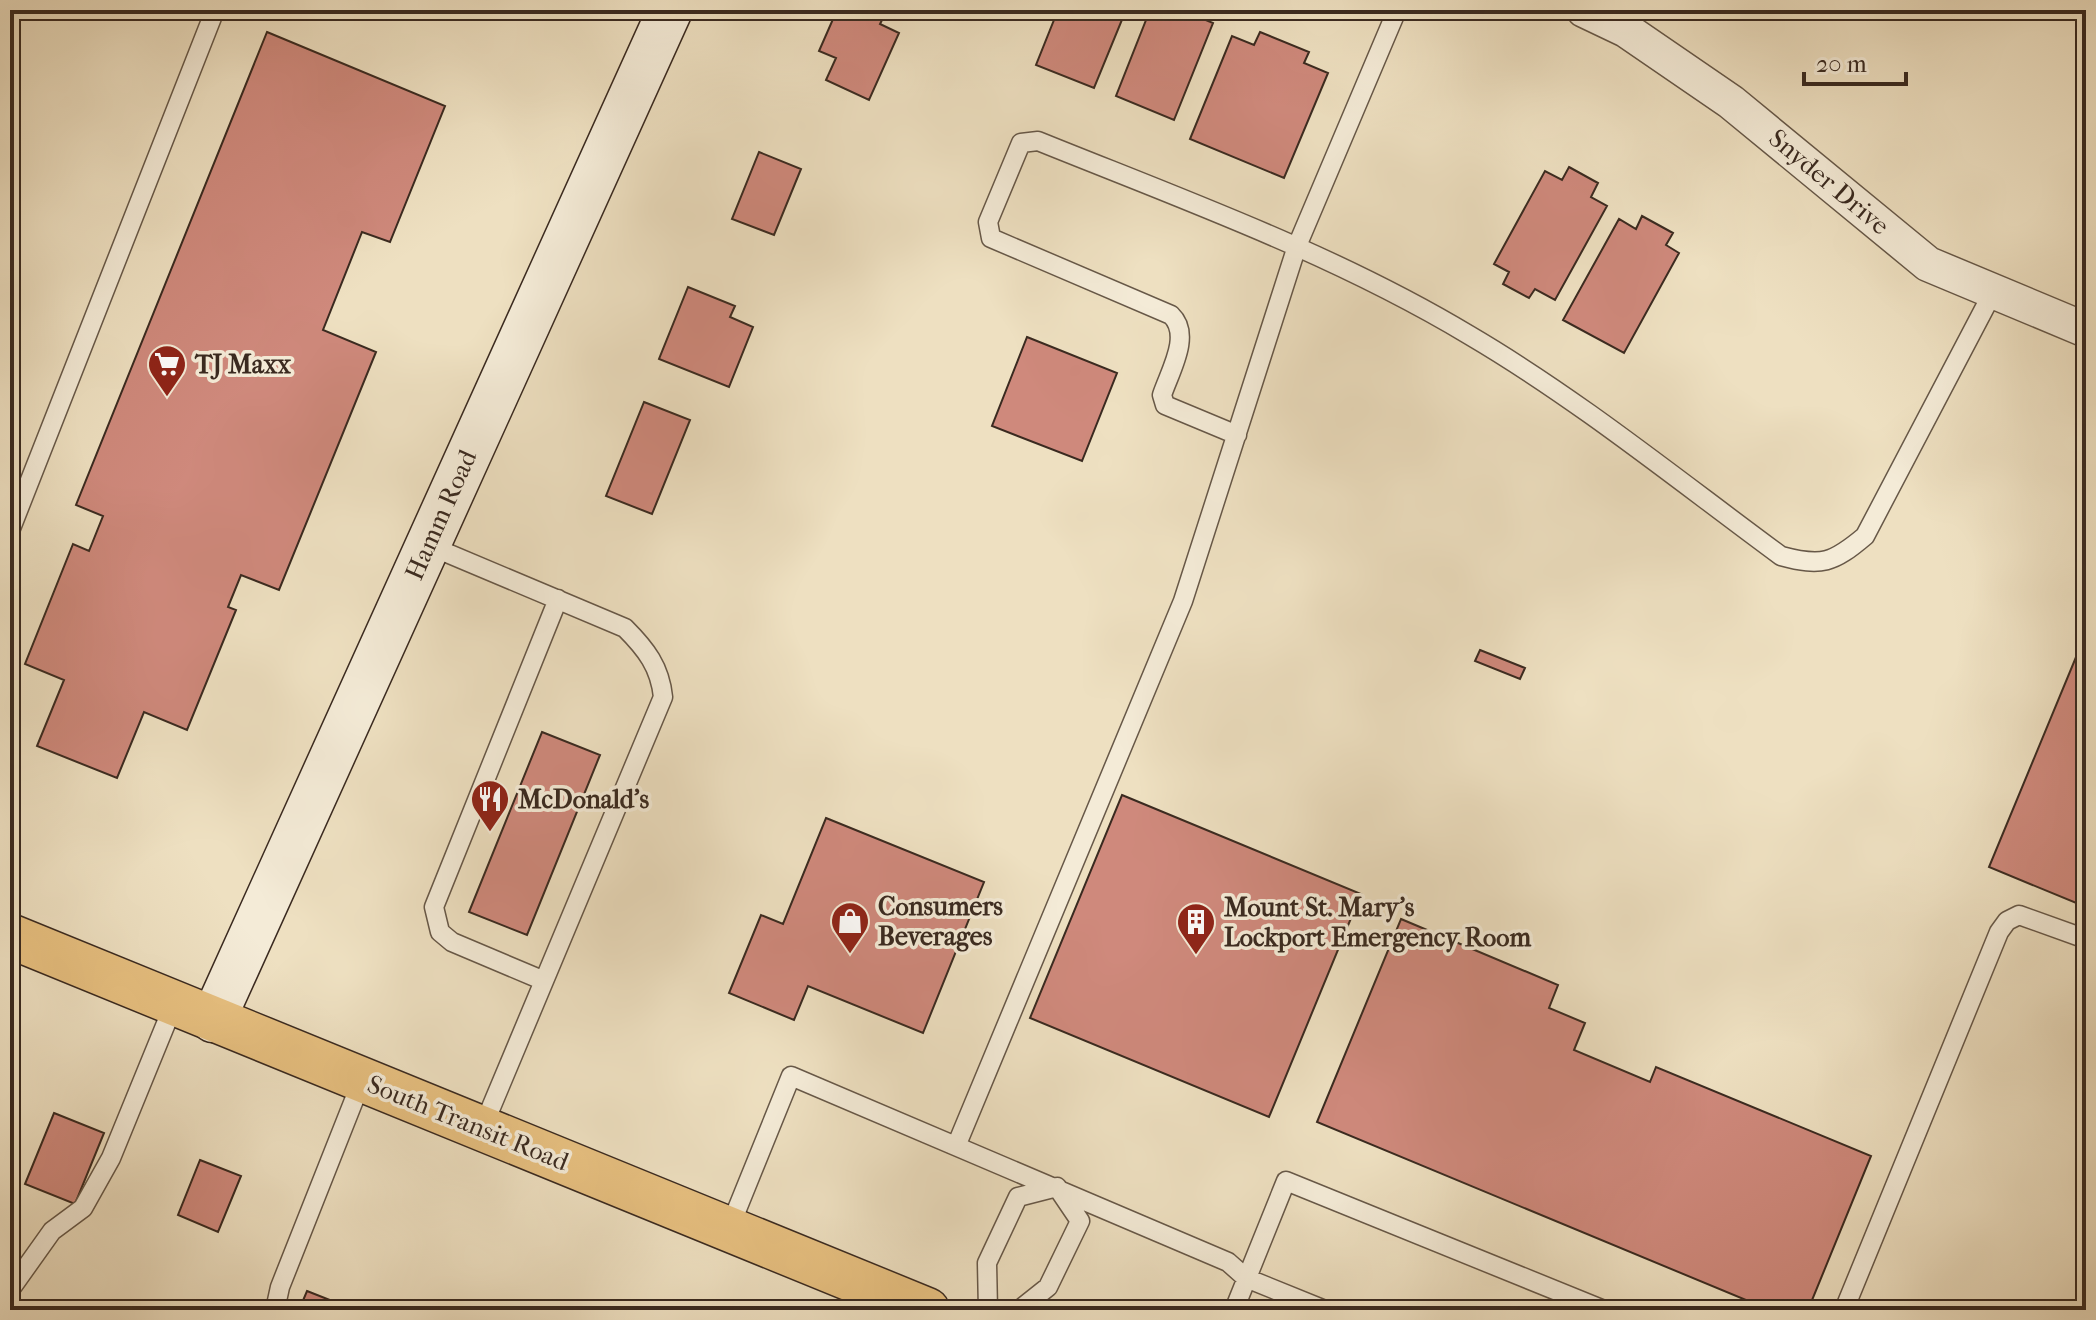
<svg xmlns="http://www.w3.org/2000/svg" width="2096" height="1320" viewBox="0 0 2096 1320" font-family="'IM FELL French Canon',serif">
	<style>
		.building { fill: #cf897c; stroke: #3a2a20; stroke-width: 2 }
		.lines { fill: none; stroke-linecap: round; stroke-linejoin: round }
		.lane-casing { stroke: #675848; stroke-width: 21 }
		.street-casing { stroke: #675848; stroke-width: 37 }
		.secondary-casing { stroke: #3a2a20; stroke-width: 47 }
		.highway-casing { stroke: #3a2a20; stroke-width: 47 }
		.lane { stroke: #f4ebd7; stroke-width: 18 }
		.street { stroke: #f4ebd7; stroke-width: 34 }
		.secondary { stroke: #f4ebd7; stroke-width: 44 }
		.highway { stroke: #e7c080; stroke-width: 44 }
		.labels { text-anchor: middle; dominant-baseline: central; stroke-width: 7; stroke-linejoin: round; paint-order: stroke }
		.street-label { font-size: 26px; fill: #3a2a20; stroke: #f4ebd7 }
		.poi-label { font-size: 26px; font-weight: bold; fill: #3a2a20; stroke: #f4ebd7; text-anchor: start }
	</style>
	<rect width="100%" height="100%" fill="#eee0c1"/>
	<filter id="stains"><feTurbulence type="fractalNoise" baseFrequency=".0025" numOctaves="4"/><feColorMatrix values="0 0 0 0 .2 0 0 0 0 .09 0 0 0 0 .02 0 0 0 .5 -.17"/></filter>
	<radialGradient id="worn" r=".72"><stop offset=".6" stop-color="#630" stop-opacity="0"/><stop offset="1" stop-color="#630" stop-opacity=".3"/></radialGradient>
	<!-- building -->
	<path class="building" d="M837 10H887L880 24 899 33 869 100 826 80 836 58 819 51Z
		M1058 10H1126L1094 88 1036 65Z
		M1150 10 1165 15 1167 10H1182L1213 23 1174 120 1116 96Z
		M267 32 445 106 390 242 362 232 323 330 376 352 279 590 241 575 228 607 236 610 187 730 144 712 117 778 37 746 64 680 25 664 73 544 89 551 103 516 76 505Z
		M1260 32 1309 52 1304 63 1328 73 1284 178 1190 139 1232 36 1254 45Z
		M759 152 801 169 774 235 732 219Z
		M1569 167 1598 183 1591 197 1607 206 1555 300 1535 289 1529 298 1503 284 1509 272 1494 264 1545 171 1562 180Z
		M1642 216 1673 233 1666 245 1679 253 1624 353 1563 320 1619 219 1636 229Z
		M688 287 735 306 730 317 753 327 729 387 659 359Z
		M1027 337 1117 373 1082 461 992 426Z
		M644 402 690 420 652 514 606 496Z
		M2086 633V907L1989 867Z
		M1480 650 1525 668 1520 679 1475 661Z
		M542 732 600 755 527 935 469 912Z
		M1122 795 1361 894 1269 1117 1030 1018Z
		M826 818 984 882 923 1033 808 986 794 1020 729 993 761 915 783 924Z
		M1401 919 1558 985 1549 1008 1585 1023 1574 1050 1650 1082 1656 1067 1871 1156 1808 1310H1770L1317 1122Z
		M54 1113 104 1133 75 1204 25 1184Z
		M200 1160 241 1176 218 1232 178 1215Z
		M307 1291 335 1302 331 1310H299Z"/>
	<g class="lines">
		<defs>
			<path id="lane" d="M1237 435 1165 405 1162 395C1170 371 1192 335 1171 315L991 238 988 222 1021 143 1038 141C1184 200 1334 254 1469 335 1578 399 1679 481 1781 556 1822 567 1833 563 1865 536L1993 292
				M10 531 215 10
				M428 545 625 628C646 649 660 667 663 697L482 1129
				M542 980 452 942 440 932 434 907 558 599
				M957 1144 1183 601 1297 246 1397 10
				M729 1229 791 1076 1228 1262 1246 1278 1325 1310
				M10 1290 52 1231 83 1208 111 1158 174 1004
				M275 1310 280 1287 362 1080
				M988 1310 987 1263 1018 1197 1057 1187 1080 1221 1048 1287 1019 1310
				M1234 1310 1286 1181 1604 1310
				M1844 1310 1999 932 2007 921 2019 915 2086 939"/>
			<path id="street" d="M1584 10 1626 30 1731 102 1928 264 2086 330"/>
			<path id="secondary" d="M213 1020 670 10"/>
			<path id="highway" d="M10 936 927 1310"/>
		</defs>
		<!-- lane casing -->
		<use href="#lane" class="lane-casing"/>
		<!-- street casing -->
		<use href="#street" class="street-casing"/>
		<!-- secondary casing -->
		<use href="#secondary" class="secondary-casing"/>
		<!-- highway casing -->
		<use href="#highway" class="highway-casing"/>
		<!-- lane -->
		<use href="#lane" class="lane"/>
		<!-- street -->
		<use href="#street" class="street"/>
		<!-- secondary -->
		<use href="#secondary" class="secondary"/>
		<!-- highway -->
		<use href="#highway" class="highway"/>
	</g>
	<!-- icons -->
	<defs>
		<symbol id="supermarket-pin" viewBox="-11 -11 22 30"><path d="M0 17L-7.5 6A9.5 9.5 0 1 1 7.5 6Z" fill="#8f2418" stroke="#f4ebd7"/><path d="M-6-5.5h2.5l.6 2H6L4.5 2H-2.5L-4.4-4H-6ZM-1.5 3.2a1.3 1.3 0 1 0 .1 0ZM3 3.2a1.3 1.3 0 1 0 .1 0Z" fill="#fff"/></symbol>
		<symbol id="restaurant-pin" viewBox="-11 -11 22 30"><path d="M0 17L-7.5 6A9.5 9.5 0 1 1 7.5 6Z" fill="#8f2418" stroke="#f4ebd7"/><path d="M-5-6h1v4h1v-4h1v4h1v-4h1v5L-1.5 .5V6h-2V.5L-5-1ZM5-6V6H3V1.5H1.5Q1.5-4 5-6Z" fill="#fff"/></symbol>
		<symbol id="shop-pin" viewBox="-11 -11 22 30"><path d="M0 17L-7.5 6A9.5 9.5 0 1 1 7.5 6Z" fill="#8f2418" stroke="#f4ebd7"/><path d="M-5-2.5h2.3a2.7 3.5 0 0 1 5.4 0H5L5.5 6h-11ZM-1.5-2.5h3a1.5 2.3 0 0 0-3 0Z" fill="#fff"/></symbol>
		<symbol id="building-pin" viewBox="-11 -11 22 30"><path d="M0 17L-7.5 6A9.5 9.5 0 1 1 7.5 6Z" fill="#8f2418" stroke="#f4ebd7"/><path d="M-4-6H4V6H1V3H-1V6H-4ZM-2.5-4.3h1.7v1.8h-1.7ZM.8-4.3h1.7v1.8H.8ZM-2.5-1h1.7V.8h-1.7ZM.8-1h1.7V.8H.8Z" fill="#fff"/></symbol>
	</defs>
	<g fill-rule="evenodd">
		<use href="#supermarket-pin" x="145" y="342" width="44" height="60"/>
		<use href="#restaurant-pin" x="468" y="777" width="44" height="60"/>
		<use href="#shop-pin" x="828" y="899" width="44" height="60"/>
		<use href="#building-pin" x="1174" y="900" width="44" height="60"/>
	</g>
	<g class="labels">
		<!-- street labels -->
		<g class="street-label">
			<text transform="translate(1829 182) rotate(40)">Snyder Drive</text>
			<text transform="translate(441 515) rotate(-66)">Hamm Road</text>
			<text transform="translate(468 1123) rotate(22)">South Transit Road</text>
		</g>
		<!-- poi labels -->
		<g class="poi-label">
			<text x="195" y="364">TJ Maxx</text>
			<text x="518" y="799">McDonald's</text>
			<text x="878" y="906">Consumers<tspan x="878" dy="30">Beverages</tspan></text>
			<text x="1224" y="907">Mount St. Mary's<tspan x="1224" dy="30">Lockport Emergency Room</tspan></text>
		</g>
	</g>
	<!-- margin -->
	<rect width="2096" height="1320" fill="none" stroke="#eee0c1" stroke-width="40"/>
	<rect x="12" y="12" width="2072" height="1296" fill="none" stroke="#3a2a20" stroke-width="4"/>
	<rect x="20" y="20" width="2056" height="1280" fill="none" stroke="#3a2a20" stroke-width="2"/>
	<!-- scale -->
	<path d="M1804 72v12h102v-12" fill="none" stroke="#3a2a20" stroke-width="4"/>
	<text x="1816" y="72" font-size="24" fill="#3a2a20" stroke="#f4ebd7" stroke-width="6" paint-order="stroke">20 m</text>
	<rect width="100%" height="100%" filter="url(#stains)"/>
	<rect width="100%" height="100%" fill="url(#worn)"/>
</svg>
